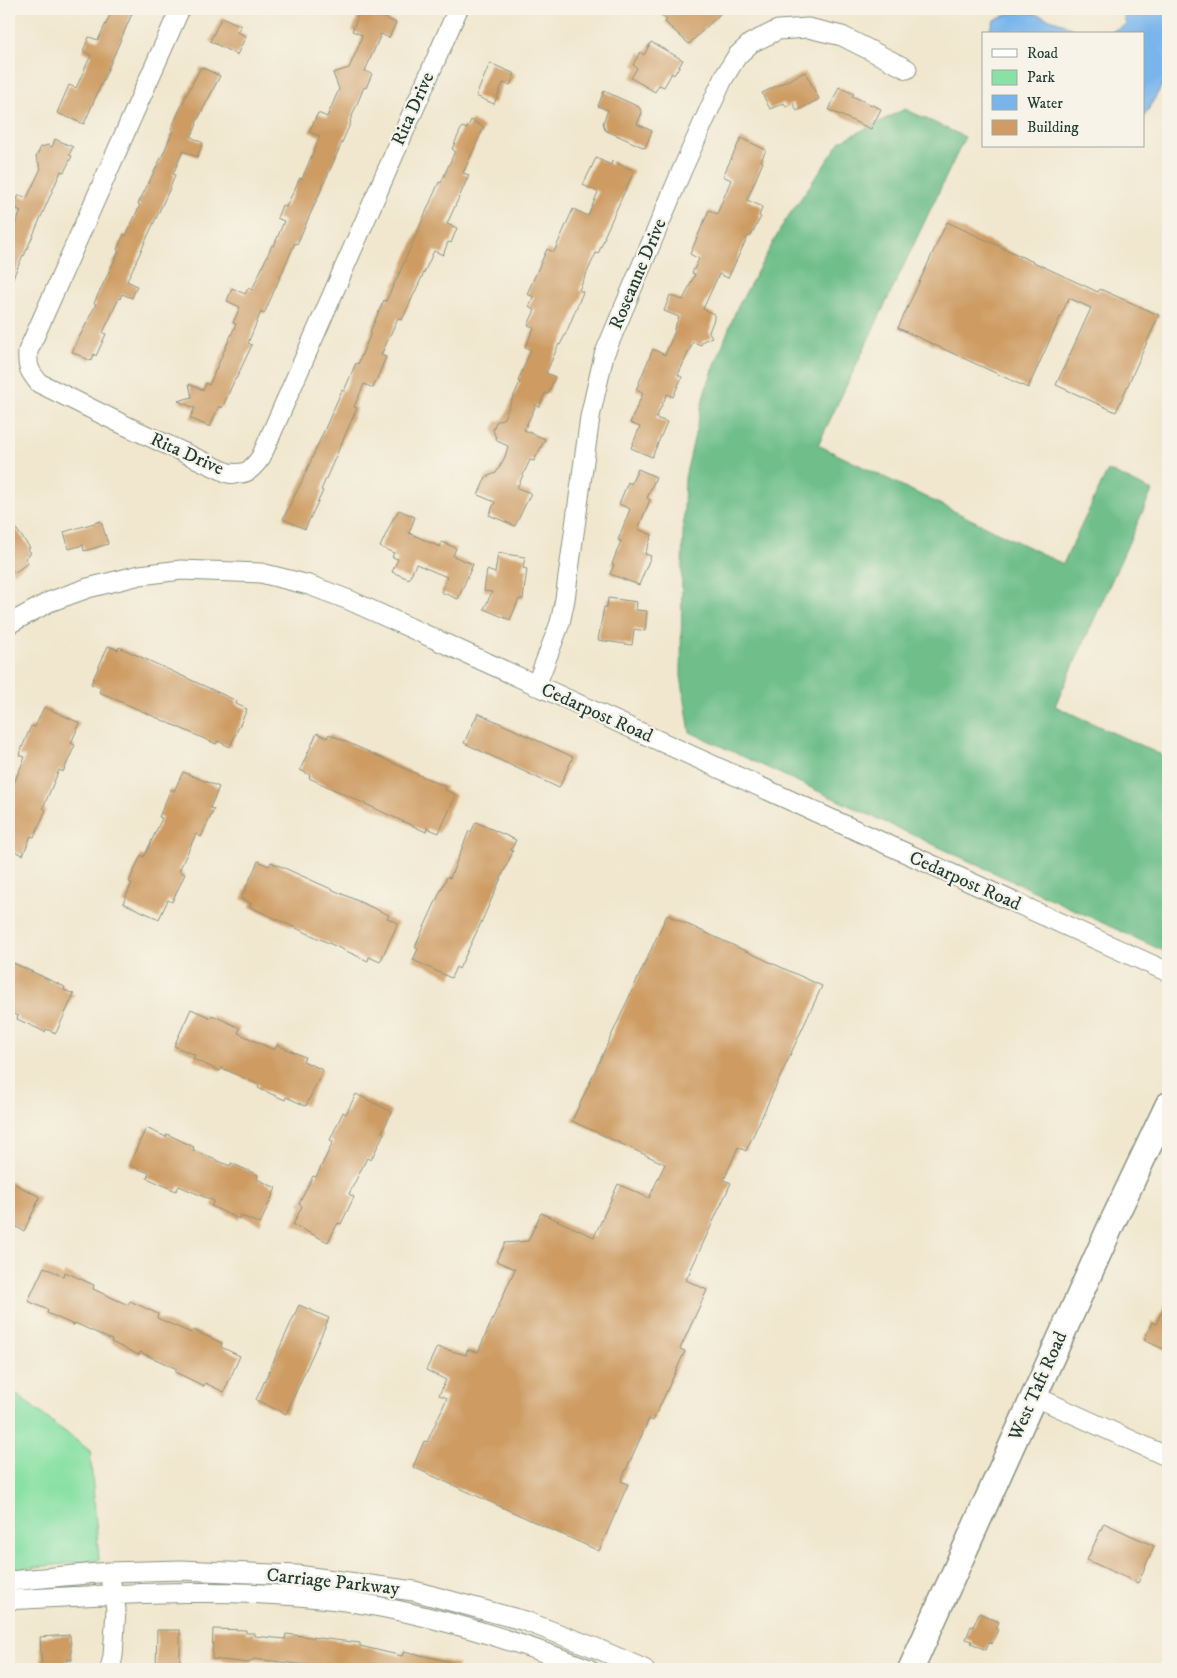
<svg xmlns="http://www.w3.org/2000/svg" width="1177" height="1678" viewBox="0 0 1177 1678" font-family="'IM FELL DW Pica',serif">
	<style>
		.green { fill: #8ae1a5; stroke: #548f6c }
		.forest { fill: #6fbf8a; stroke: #477e5f }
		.water { fill: #79b5eb; stroke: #4c7990 }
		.building { fill: #ce9c64 }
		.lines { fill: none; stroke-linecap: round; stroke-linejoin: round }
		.minor-casing { stroke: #889281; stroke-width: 21 }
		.major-casing { stroke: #889281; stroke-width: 28 }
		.minor { stroke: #fff; stroke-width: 19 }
		.major { stroke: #fff; stroke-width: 25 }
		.labels { text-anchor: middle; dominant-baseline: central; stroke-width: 4.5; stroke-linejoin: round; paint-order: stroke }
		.street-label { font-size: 19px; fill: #1f3d34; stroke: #f7f3e8 }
	</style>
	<rect width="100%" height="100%" fill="#f7f3e8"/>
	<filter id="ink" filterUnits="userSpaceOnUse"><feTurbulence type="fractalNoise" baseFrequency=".02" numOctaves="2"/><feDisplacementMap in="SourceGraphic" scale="10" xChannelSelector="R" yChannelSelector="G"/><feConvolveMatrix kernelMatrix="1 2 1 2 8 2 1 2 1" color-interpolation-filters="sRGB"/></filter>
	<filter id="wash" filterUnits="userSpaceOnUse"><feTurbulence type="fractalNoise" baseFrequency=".0096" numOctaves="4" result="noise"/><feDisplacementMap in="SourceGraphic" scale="20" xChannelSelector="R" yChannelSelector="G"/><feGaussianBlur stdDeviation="1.12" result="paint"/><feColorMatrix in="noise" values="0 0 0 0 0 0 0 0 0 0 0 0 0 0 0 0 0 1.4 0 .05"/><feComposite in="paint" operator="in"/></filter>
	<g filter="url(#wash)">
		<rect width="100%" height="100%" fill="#f1e7ce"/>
		<!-- green -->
		<path class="green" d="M9 1389 90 1451 99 1560 9 1570Z"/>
		<!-- forest -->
		<path class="forest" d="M905 109 965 137 818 445 1063 564 1108 470 1152 491 1055 706 1168 758V953L690 732 681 676 682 566 685 478 705 391 736 310 785 221 841 141Z"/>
		<!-- water -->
		<path class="water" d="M1122 9H1168V75L1143 119V34H1105L1126 25Z
			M1029 12 1062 23 1082 34H988L994 20 1012 13Z"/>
		<g id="blocks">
			<!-- building -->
			<path class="building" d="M113 9H134L84 124 57 113 69 85 76 88 91 55 83 51 89 37 98 40Z
				M361 9H365L396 23 389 38 381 34 365 71 372 74 366 88 364 87 350 121 351 122 297 244 295 243 264 314 261 312 248 343 252 345 236 379H235L222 408 219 406 210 427 190 418 195 408 178 401 192 397 189 384 203 390 206 383 209 385 236 324 233 323 240 307 227 301 232 288 245 294 248 288 252 290 272 245 274 246 284 221 277 218 282 205 286 207 300 178 302 179 320 136 309 132 318 113 327 117 339 89 333 73 349 68 359 45 362 35 352 31Z
				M655 9H725L689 44 665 22 667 20Z
				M222 17 241 26 237 32 246 36 237 55 210 41Z
				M651 42 683 60 674 75 672 73 664 87 659 85 655 92 631 78 637 68 633 65 640 52 644 55Z
				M490 63 515 74 510 85 503 83 494 104 476 96Z
				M201 67 220 76 196 123 197 124 191 137 203 143 197 157 183 151 173 174 175 175 170 188 127 281 137 286 132 298 122 294 120 299 119 298 103 333 106 334 96 356 94 354 91 361 72 352 96 304 94 303 119 251 117 250 124 234 126 236 140 205 138 204 164 152 173 130 171 129 187 94Z
				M805 72 819 99 797 111 793 103 786 107 784 103 770 109 762 93Z
				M839 87 854 94 852 96 881 109 871 129 829 110Z
				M604 91 639 107 642 113 637 124 652 131 645 148 605 130 603 123 608 110 598 106Z
				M471 120 484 127 463 173 469 175 447 224 457 228 451 243 448 242 443 255 434 251 402 320 398 318 381 355 386 357 373 388 364 384 354 407 357 408 321 490 323 491 305 529 283 519 302 481 342 390 344 391 356 363 358 364 371 333 370 332 384 300 386 301 399 274 439 182 441 183 455 151 452 149 462 127 467 129Z
				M741 138 766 150 761 161 763 162 747 200 761 206 762 208 759 216 761 217 750 237 748 236 728 278 719 274 703 309 714 314V319L709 332 712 337 703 341 701 345 693 342 678 375 682 377 673 397 667 394 656 418 667 422 652 457 631 448 640 427 630 423 643 393 636 390 653 349 665 355 675 331 674 329 679 317 664 311 670 295 683 300 695 274 692 273 699 259 690 254 709 210 717 214 731 180 723 176Z
				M55 139 73 147 69 155 72 156 64 172 61 171 24 256 23 255 9 287V238L21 211 17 209 15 204 19 195 27 198 41 168 36 157 41 147 48 145 52 147Z
				M596 158 611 165 612 161 633 170V173L604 237H605L598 254 596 253 579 290 583 292 567 331 560 345 559 344 546 373 555 377 548 394 545 393 539 407 536 405 524 430 545 439 534 461 530 460 517 488 531 493 515 526 489 515 495 502 478 495 486 477 496 473 505 457 508 446 497 441 493 430 496 422 504 418 520 382 518 381 531 350 525 347 534 328 528 325 535 310 529 307 534 297 527 294 547 249 554 252 573 209 588 216 598 192 583 185Z
				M947 222 1098 292 1100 289 1159 315 1116 412 1056 385 1091 308 1069 298 1028 388 898 328Z
				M638 469 656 477 647 498 650 500 638 529 652 535 645 554 651 556 639 585 610 574 614 565 612 564 621 541 618 540 630 509 619 504 628 482 631 484Z
				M399 510 415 517 409 533 440 547 442 542 456 548 453 556 473 564 458 599 441 592 447 577 416 564 409 579 392 572 398 559 392 557 394 553 380 547 394 517H395Z
				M9 519 30 548 28 549 31 553 25 558 28 563 14 573 9 566Z
				M101 521 108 544 84 551 83 545 69 549 64 532Z
				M498 553 525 557 523 568 527 569 523 599H519L510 620 484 609 492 592 484 591 487 570 495 573Z
				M608 598 637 602 636 610 647 611 645 631 634 629 632 645 598 640 604 607H607Z
				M108 646 118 650 119 647 237 701 236 704 247 709 230 747 218 741 216 744 99 692 101 688 91 684Z
				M44 707 80 723 71 743 75 745 63 772 59 770 43 808 46 810 34 837 31 836 23 855 9 849V795L25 757 19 755 31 726 35 727Z
				M478 713 573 757 559 788 464 743Z
				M317 733 327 738 329 734 446 787 445 790 456 795 439 833 427 828 426 832 309 778 310 775 300 770Z
				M183 772 219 787 210 808 214 809 201 837 196 834 179 871 185 874 172 902 168 900 159 919 123 903 132 883 129 882 141 855 144 857 162 818 159 817 171 789 174 791Z
				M476 822 516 840 511 850 513 851 480 925 459 969 456 967 451 978 413 960 418 949 415 947 447 877 450 878 469 831 471 832Z
				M258 861 269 866 271 862 389 915 387 918 398 923 380 962 369 957 368 961 250 907 251 903 241 899Z
				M667 915 822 986 746 1151 738 1147 724 1180 731 1183 686 1280 707 1290 680 1349 685 1351 653 1421 649 1419 621 1481 628 1484 599 1551 413 1467 424 1441 427 1442 447 1398 439 1395 446 1380 426 1370 437 1347 466 1355 467 1350 478 1352 515 1269 496 1261 505 1243 528 1241 541 1213 594 1237 618 1184 649 1198 665 1164 572 1121Z
				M9 961 65 987 64 990 74 994 56 1033 46 1029 45 1032 17 1019 18 1016 9 1012Z
				M191 1009 211 1018 212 1015 240 1028 238 1033 274 1050 277 1045 305 1057 303 1061 323 1070 306 1106 286 1097 285 1100 258 1088 259 1085 222 1068 220 1071 193 1059 195 1055 174 1046Z
				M356 1094 392 1112 382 1132 384 1133 371 1160 367 1158 349 1194 354 1197 341 1224 338 1223 328 1242 293 1225 302 1206 299 1204 313 1176 316 1177 333 1142 330 1140 343 1112 346 1114Z
				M146 1128 166 1137 167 1134 194 1147 193 1150 230 1166 231 1163 258 1175 257 1179 276 1188 260 1224 240 1215 239 1219 211 1206 214 1201 179 1186 176 1191 147 1178 149 1173 129 1165Z
				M9 1181 40 1197 24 1231 9 1223Z
				M44 1267 63 1276 65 1272 94 1285 93 1289 128 1305 130 1301 158 1314 157 1318 191 1333 193 1330 222 1343 221 1347 240 1356 224 1392 205 1383 204 1386 175 1372 177 1369 140 1352 139 1355 111 1342 112 1340 75 1323 74 1325 47 1313 48 1310 28 1301Z
				M1168 1298V1351L1144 1340 1152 1322 1156 1324Z
				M299 1305 329 1318 286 1414 256 1400Z
				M1104 1523 1154 1546 1138 1583 1087 1560Z
				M979 1613 999 1622 996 1628 998 1629 992 1644 989 1642 986 1650 971 1643 972 1641 966 1639 971 1626 973 1627Z
				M213 1629 246 1630V1633H254V1636L285 1639 286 1634 360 1643V1646L402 1656 404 1651 458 1664 457 1669H325L324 1667 254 1659 249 1663 212 1659Z
				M157 1630H180V1668H156Z
				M70 1635 72 1660H66V1669H42L40 1637Z"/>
		</g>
	</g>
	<g filter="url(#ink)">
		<use href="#blocks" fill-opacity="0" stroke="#889281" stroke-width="1"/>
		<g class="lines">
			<defs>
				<path id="minor" d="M180 9 28 351C27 367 29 371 39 383L120 423 228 473C246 475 250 472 261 457L458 9
					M9 624 49 602 88 588 140 575 181 570 261 573 309 585 349 600 1168 972
					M536 686 560 623 565 599 590 417 604 355 682 170 723 79 737 56 751 43 778 30 808 28 842 36 907 69
					M1034 1396 1168 1457
					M9 1581 109 1572 181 1570 297 1575 414 1591 525 1621 596 1648 644 1669
					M9 1600C120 1594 234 1586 345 1601 429 1613 511 1639 589 1669
					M110 1669 113 1656 116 1609 111 1583"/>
				<path id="major" d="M911 1669 1113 1221 1168 1105"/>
			</defs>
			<!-- minor casing -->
			<use href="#minor" class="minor-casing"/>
			<!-- major casing -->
			<use href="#major" class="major-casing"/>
			<!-- minor -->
			<use href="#minor" class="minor"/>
			<!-- major -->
			<use href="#major" class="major"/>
		</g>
	</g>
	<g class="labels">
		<!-- street labels -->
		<g class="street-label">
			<text transform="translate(413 109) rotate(-66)">Rita Drive</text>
			<text transform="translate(638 274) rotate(-67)">Roseanne Drive</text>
			<text transform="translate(187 454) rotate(24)">Rita Drive</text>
			<text transform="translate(597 713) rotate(24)">Cedarpost Road</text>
			<text transform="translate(965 881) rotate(24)">Cedarpost Road</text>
			<text transform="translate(1038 1386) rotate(-66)">West Taft Road</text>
			<text transform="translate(333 1582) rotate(6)">Carriage Parkway</text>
		</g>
	</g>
	<!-- margin -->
	<rect width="1177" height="1678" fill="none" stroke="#f7f3e8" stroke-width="30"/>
	<!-- legend -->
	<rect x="982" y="32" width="162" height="115" fill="#f7f3e8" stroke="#a1aaa0"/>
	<rect x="992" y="49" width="25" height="8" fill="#ffffff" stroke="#a1aaa0"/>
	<text x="1027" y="58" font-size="15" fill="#1f3d34">Road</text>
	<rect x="992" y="70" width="25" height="15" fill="#8ae1a5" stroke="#a1aaa0"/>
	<text x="1027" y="82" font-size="15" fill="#1f3d34">Park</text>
	<rect x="992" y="95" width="25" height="15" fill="#79b5eb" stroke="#a1aaa0"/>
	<text x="1027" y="108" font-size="15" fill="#1f3d34">Water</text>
	<rect x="992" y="120" width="25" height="15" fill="#ce9c64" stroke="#a1aaa0"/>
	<text x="1027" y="132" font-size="15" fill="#1f3d34">Building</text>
</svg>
